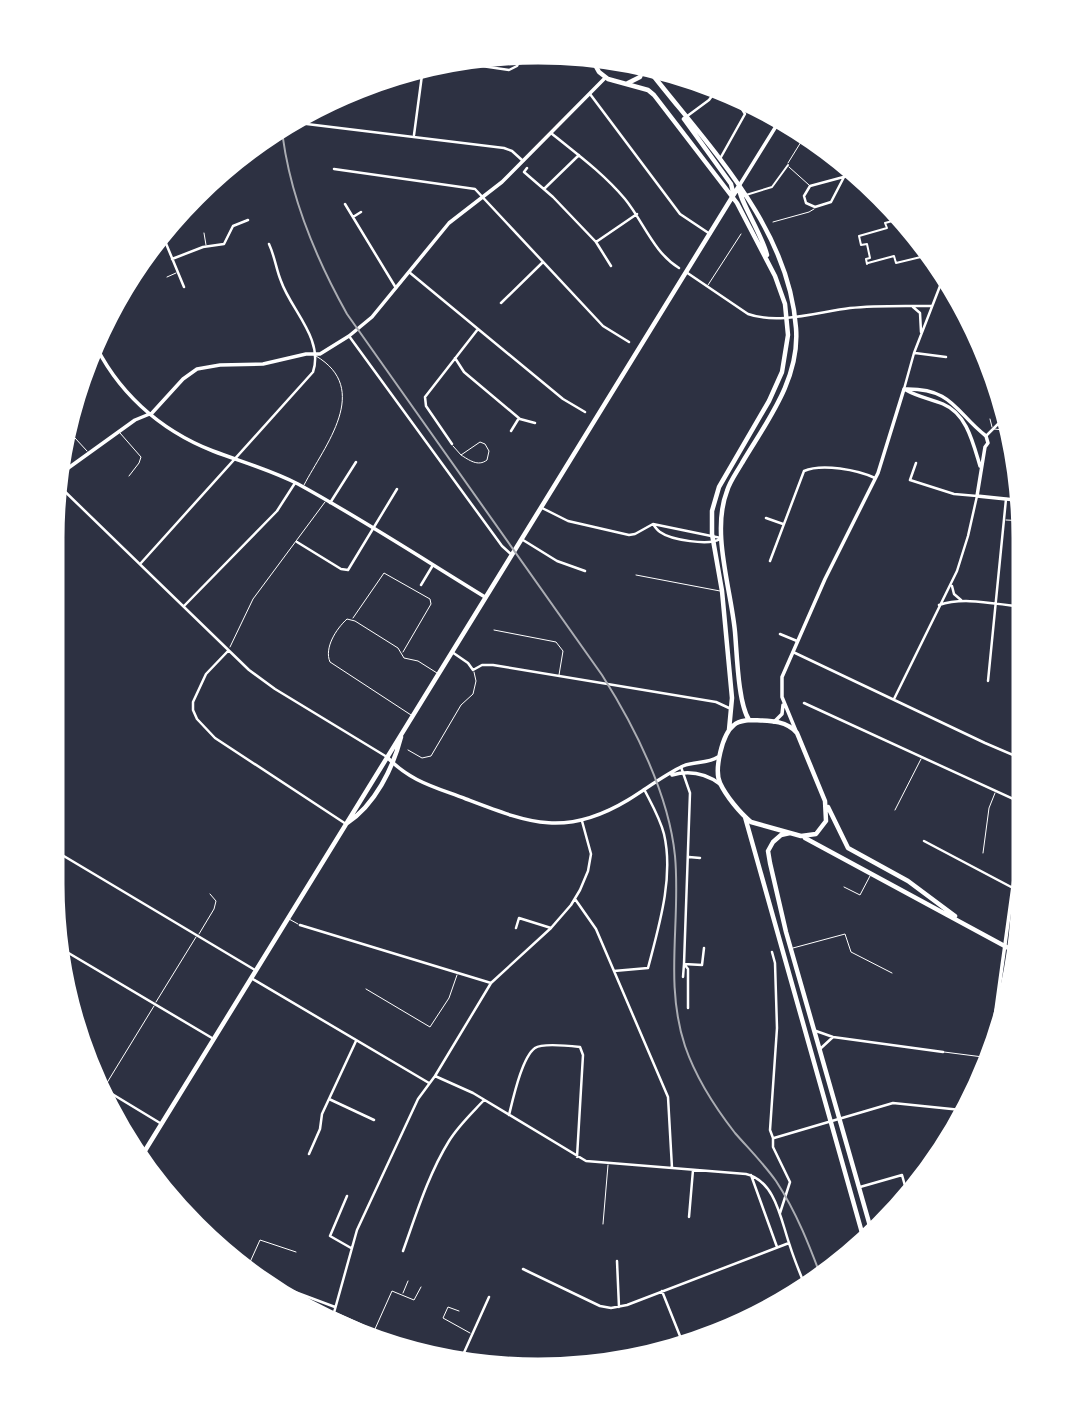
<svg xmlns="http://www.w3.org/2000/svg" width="1076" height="1422" viewBox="0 0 1076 1422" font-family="'Public Sans',sans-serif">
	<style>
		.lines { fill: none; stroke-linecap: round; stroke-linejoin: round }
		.service { stroke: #fff; stroke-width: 1 }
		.pedestrian { stroke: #fff; stroke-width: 2 }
		.minor { stroke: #fff; stroke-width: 2.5 }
		.tertiary { stroke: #fff; stroke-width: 3.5 }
		.secondary { stroke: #fff; stroke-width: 3.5 }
		.primary { stroke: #fff; stroke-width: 4.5 }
		.rail { stroke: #abadb3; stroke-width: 2 }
		.rim { fill: none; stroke: #fff; stroke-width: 9 }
	</style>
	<rect width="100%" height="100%" fill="#2d3142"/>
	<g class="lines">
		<!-- service -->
		<path class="service" d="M788 163 809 129
			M789 167 809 185
			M773 222 809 212 814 209
			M204 233 206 245
			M167 277 176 273
			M708 285 741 234
			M66 408 83 392V382L78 374
			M990 419 992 427
			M61 428 75 438 87 451
			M994 429 1003 430
			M120 433 141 457 139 463 129 476
			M453 446 461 455 480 442 485 444 489 451 487 460C478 467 469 460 461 455
			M304 485C325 445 372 389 316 356
			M1006 520 1025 521
			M636 575 720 591
			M353 618 384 573 430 599 431 604 403 652
			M494 630 556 642 563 651 559 675
			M230 647 253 599 325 502
			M411 715 330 662C324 648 336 629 347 619L355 621 398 648 404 658 418 661 437 673
			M408 750 422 758 431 756 461 705 473 694 476 681 474 672
			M895 810 921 759
			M983 853 989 808 995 793
			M844 887 860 895 870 876
			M289 919 298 924
			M199 934 214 909 216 901 210 894
			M793 948 845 934 851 952 892 973
			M366 989 430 1027 449 998 457 975
			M156 1002 196 937
			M944 1052 983 1057
			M105 1086 154 1006
			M99 1096 103 1090
			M603 1224 608 1165
			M246 1271 260 1240 296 1252
			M403 1293 408 1281
			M459 1311 448 1307 443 1318 470 1333
			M375 1329 392 1291 414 1300 421 1287"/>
		<!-- pedestrian -->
		<path class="pedestrian" d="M746 195 772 187 788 165
			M868 263 894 256 896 263 925 256 918 232
			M867 264 866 259 870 258 867 244 861 245 859 236 887 228 885 223 907 217
			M999 424 1009 415"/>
		<!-- minor -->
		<path class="minor" d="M434 59 509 70 517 66 526 48
			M716 91 742 109 745 114 721 157
			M590 94 680 214 710 234
			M686 117 709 100 720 85
			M282 121 504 148 512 151 523 161
			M551 133C577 154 603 173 625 199 643 221 654 253 679 268
			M414 135 422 75 419 67 415 65
			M527 168 524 172 553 197 596 242 611 266
			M334 169 475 189 603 326 629 342
			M844 177 831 202 815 207 806 203 804 196 810 186 862 172
			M544 189 579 155
			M345 204 396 288
			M353 217 361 212
			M160 229 184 287
			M596 242 637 214
			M172 259 203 247 224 244 233 226 248 220
			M409 272 563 399 585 412
			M686 272 748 314C779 325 818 312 850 308 877 305 905 306 932 306
			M501 303 543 262
			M913 307 920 313 921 332
			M349 336 502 546 512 555
			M915 353 946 357
			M455 358 464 372 520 419 535 423
			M904 389 914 353 947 268
			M511 431 519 418
			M986 436 998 424
			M452 444 426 406 425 397 478 329
			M53 480 249 670 275 689 387 757
			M330 503 356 462
			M542 508 568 521 629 535 635 534 653 524 721 538
			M766 518 783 524
			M653 524C655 527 657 530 660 532 671 540 709 546 720 539
			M523 540 557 561 585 571
			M297 542 341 569 348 570 397 489
			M770 561 804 471C822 463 858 470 875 478
			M141 563 313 372C324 339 291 310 281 281 276 269 275 257 269 244
			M421 585 433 565
			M952 586 954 594 961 600
			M939 605C965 596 998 605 1025 607
			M184 606 277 511 295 483
			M780 634 797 641
			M228 651 206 674 193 702V710L197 719 215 738 346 824
			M452 652 468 663 473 670 482 665H493L716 702 729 708
			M793 652 985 743 1025 760
			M988 681 1006 499
			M894 699 957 571 968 536 977 496 954 494 910 480 916 463
			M804 703 1024 804
			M681 767 690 793 684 964 688 969V1008
			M924 841 1013 888
			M47 846 255 970
			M689 857 700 858
			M47 879 62 854
			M575 899 596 929 668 1097 672 1168
			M300 925 491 983
			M516 928 519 918 551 928
			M55 945 212 1038
			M772 952 775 963 777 1028 770 1130 773 1138V1147L790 1182 780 1213
			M614 971 648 968C659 926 674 877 664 834 660 818 651 803 644 789
			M683 977 684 964 702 965 704 948
			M251 978 429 1083
			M816 1031 833 1037 943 1052
			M820 1049 833 1037
			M435 1076 473 1093 586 1161 746 1174C776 1181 781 1221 790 1246 795 1262 802 1278 808 1293
			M94 1083 160 1123
			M329 1099 374 1120
			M509 1115C513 1099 522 1057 535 1048 542 1043 571 1046 580 1047L583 1055 577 1157
			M774 1138 893 1103 971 1111
			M309 1154 320 1129 322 1114 356 1041
			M751 1175 777 1247
			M860 1187 902 1175 909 1200
			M347 1196 330 1236 351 1248
			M689 1217 693 1170
			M403 1251C416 1215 428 1175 449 1141 458 1126 472 1113 484 1100
			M617 1261 619 1307
			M523 1269 600 1306 611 1308 627 1305 789 1243
			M255 1277 335 1307
			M662 1291 686 1351
			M333 1312 451 1366
			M330 1327 357 1230 418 1099 435 1076 491 983 551 928 571 905 580 890 588 871 591 854 582 821
			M372 1342 375 1331
			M458 1366 489 1297"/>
		<!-- tertiary -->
		<path class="tertiary" d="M556 49 587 58 594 63
			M739 186 783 115
			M92 338C116 391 159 430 213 451 242 462 271 470 298 484 362 519 423 559 485 597
			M905 389C953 388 955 412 986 436L988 443 985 447 977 496 1025 501
			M906 390C918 397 931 399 943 404 967 414 973 443 980 466
			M53 479 135 420 152 413 183 379 197 369 220 365 263 364 306 354H320L349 336 372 317 449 223 502 182 605 78
			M774 722 782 714 783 705
			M796 731 782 697V677L825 579 878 473 904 389
			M987 1075 1025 799"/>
		<!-- secondary -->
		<path class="secondary" d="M387 757C411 782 435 787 466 799 529 823 565 838 628 800 646 789 664 775 683 766 695 761 707 764 718 757
			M672 775C690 770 705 773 720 784"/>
		<!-- primary -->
		<path class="primary" d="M596 53 594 63 599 72 608 79 648 90 654 95 737 203 775 276 785 304 788 335 782 372 769 401 719 487 712 511V534L722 591 732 698 729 730
			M646 62 652 74C710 148 789 228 796 328 800 379 767 421 742 463 737 472 730 481 727 491 711 532 731 589 735 632 737 654 738 703 749 720
			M628 83 640 77 646 62
			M684 119 731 184 733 192
			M739 187C738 198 763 236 767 255
			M749 720C766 721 785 719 797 733L825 801 826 821 816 834 801 836 751 822C740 813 726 796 720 783 714 770 722 734 734 725 738 721 744 721 749 720Z
			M828 807 848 848 908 881 955 916
			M745 817 866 1247
			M347 823C375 805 393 768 401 737
			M790 833 781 835 773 842 768 851 770 863 786 932 874 1240
			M805 838 1023 956
			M138 1162 739 186"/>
		<!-- rail -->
		<path class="rail" d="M281 121C287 190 314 255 347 314L602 675C635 727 669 795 675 856 681 920 664 983 685 1046 696 1078 714 1106 735 1133 749 1149 764 1164 776 1181 797 1213 810 1247 823 1282"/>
	</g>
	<!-- crop -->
	<path d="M0 0H1076V1422H0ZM538 60H538A478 478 0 0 1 1016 538V884A478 478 0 0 1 538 1362H538A478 478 0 0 1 60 884V538A478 478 0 0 1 538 60Z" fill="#fff" fill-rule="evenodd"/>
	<path class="rim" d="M538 60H538A478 478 0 0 1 1016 538V884A478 478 0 0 1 538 1362H538A478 478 0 0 1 60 884V538A478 478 0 0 1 538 60Z"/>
</svg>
